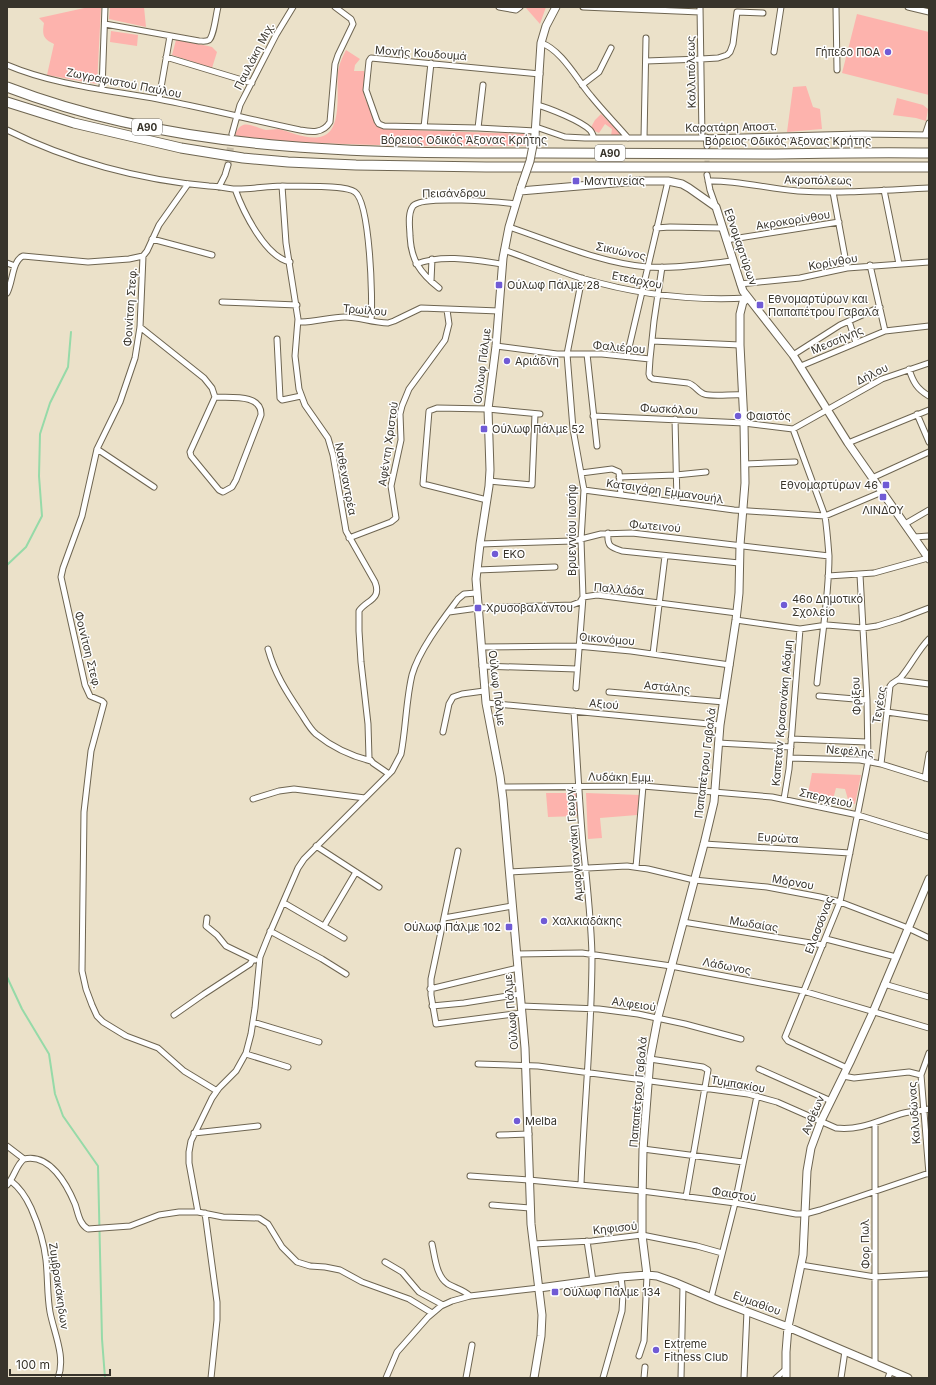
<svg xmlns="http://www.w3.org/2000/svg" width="936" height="1385" viewBox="0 0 936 1385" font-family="Inter,sans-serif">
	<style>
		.green { fill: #fdb3ad }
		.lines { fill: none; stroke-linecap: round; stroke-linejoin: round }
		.stream { stroke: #96daa8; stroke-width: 2 }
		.street-tunnel { stroke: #c7bea9; stroke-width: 5; stroke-dasharray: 5 2.5; stroke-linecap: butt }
		.secondary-tunnel { stroke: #c7bea9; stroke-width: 7; stroke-dasharray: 7 3.5; stroke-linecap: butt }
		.street-casing { stroke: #6e6551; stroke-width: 7 }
		.secondary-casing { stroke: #6e6551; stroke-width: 9 }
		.highway-casing { stroke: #6e6551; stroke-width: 11 }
		.street { stroke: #fff; stroke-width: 5 }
		.secondary { stroke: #fff; stroke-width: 7 }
		.highway { stroke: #fff; stroke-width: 9 }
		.secondary-bridge-casing { stroke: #6e6551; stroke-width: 9; stroke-linecap: butt }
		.secondary-bridge { stroke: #fff; stroke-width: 7 }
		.poi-dot { fill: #705bd5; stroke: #fff; stroke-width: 1.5 }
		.labels { text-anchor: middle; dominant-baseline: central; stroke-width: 3; stroke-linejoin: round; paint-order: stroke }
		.shield { fill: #fff; stroke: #74716b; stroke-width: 1 }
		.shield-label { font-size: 10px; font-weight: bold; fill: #38342b }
		.poi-label { font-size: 11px; fill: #38342b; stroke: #fff; text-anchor: start }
		.street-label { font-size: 11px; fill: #38342b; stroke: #fff }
	</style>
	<rect width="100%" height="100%" fill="#ebe1c9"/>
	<!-- green -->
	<path class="green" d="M89 7H101L97 84 47 75 54 44C43 39 42 35 44 23L39 18Z
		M110 7H144L146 27 109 19Z
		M527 7H546L540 24 526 8Z
		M857 14 929 32V95L842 73Z
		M111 31 138 35 137 46 110 42Z
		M176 40 208 46 212 47 217 52 212 68 172 55Z
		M346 50 360 59 355 65 354 71H364V96L376 123 382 129 525 134H529L526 146C450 146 374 146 299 142 284 141 248 140 235 135 242 116 254 128 266 130 270 130 274 129 278 129 292 132 309 141 323 136 343 129 336 89 338 73 339 64 342 58 346 50Z
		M806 86 813 107 820 109 822 129 787 132 793 87Z
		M897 98 923 105 928 109 926 121 916 118 893 115Z
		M601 114 620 133 619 135 611 136 612 129 605 124 599 133 590 129 595 120Z
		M812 773 861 775 855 804 849 803 845 789 836 788 832 803 807 799Z
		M546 793H577L578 816 548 817Z
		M586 793 640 795 637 815 600 818 602 838 588 839Z"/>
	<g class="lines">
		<!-- stream -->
		<path class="stream" d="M7 565 26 547 42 516 39 476 40 434 50 403 68 367 71 332
			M7 977 22 1009 49 1054 55 1094 63 1116 98 1166 102 1339 105 1378"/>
		<!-- street-tunnel -->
		<path class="street-tunnel" d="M707 153V175"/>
		<!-- secondary-tunnel -->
		<path class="secondary-tunnel" d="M228 165 232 136"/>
		<defs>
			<path id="street" d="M499 7 516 10 520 7
				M583 7 700 12
				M700 7 702 138
				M836 7 837 70
				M908 7 929 12
				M105 24 199 41C202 41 206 42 209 40 214 36 216 14 218 7
				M541 43C561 49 578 81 591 96 603 111 616 124 628 138
				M774 52 781 7
				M166 57 252 83
				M646 61 701 59 718 58 727 55 730 52 733 44 737 12 763 13
				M7 65C54 85 108 90 158 99 205 108 252 120 300 130 311 132 323 134 330 122L335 64 338 55 353 24 351 19 335 7
				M582 85 599 72 611 48
				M102 89 105 7
				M159 99 170 36
				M537 105C549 108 581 121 590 130 592 132 593 135 594 138
				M424 127 431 63
				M536 127 565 137 585 138H702L862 134 929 135
				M478 128 483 85
				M7 130C69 161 140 180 209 186 217 186 225 188 233 189 249 190 266 186 282 186L286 243 298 319 295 356 299 389 305 405 328 438 333 455 346 531 375 582C382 600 366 600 359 611V631L361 662 368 724 369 758 373 763 389 774
				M535 131 478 128 384 126 379 124 377 121 366 90 369 61 371 58 540 74
				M232 134 240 105 276 35 293 7
				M925 135 929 123
				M706 137 707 146
				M644 138 646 38
				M707 175 710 190 716 207
				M708 181C738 180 768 189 798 191 842 194 886 190 929 188
				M188 184 159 225 147 251 143 256 140 327 135 358 120 402 97 449 82 516 63 568 61 577 85 685 90 696 102 701 104 703 91 751 84 812 82 971 86 989 92 1005 97 1016 103 1022 126 1036 158 1048 184 1071 217 1091
				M282 186C296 187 345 184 355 192 370 203 373 300 371 320
				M219 187 225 175 228 165
				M235 189C243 211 265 257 290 262
				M884 190 899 264
				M833 192 847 268
				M509 227C554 242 600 263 647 267 675 269 705 264 733 261
				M656 228 670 227 722 228
				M152 239 212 255
				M726 240 839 222
				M504 250C530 259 555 270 581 278 635 294 692 301 747 298
				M7 263 15 266
				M416 264C443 254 474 260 502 264
				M870 265 885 331
				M431 281 432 259
				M740 284 800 278 847 268 929 262
				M439 288C420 273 411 260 410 236 410 228 407 214 413 206 422 195 500 202 516 204
				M7 293C13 282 12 261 23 256L88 262 129 259 143 256
				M222 302 297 305
				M849 321 856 343
				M298 322C314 323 329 317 345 317 359 317 373 323 388 323L394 321 421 308 499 311
				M140 327 204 378 212 388 215 397
				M277 339 280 398 282 400 301 396
				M652 341 740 345
				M496 346 557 354H602L650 359 649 374 650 377 653 379 688 383C695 385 698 392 704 394 712 397 733 394 743 395
				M587 354 597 446
				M793 355 840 325 880 307
				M627 356 668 181
				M650 359 654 321 662 267
				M801 366 885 331 929 326
				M909 369C913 382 917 389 929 396
				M215 397C229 398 262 393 261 415L236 480 232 487 223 492 219 490 191 456 190 452Z
				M917 414 929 442
				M593 416 744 423 793 429 882 379 929 363
				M675 419 677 502
				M793 429 825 516C827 529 828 543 829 556 829 598 821 641 817 683
				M848 443 929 410
				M97 449 154 487
				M745 464 795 462
				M581 473 612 469 619 472 621 495
				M619 477 676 475 706 472
				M872 478 929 452
				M489 481 532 485 535 414
				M584 490 734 510 825 516 882 492
				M487 500 423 484 429 411 437 408 488 409 540 414
				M905 524 929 510
				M608 533C607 546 610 547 622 551L739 563
				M914 537 929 536
				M349 538 391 522 396 518 391 486 401 440 400 414 402 406 409 389 445 340 449 324 447 310
				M480 544 573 541 601 534 632 533 829 556
				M477 570 555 567
				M828 576 874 573 928 558
				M449 612 478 608 572 605 580 602 583 597 597 595 737 613
				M736 620 800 629 827 625 863 628 877 626 900 619 929 608
				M481 647 577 646 631 651 730 665
				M268 649C275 674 286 691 300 712 305 719 309 728 316 734 332 747 351 756 371 761
				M653 654 665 556
				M482 666 577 669
				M898 680 929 684
				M576 688 583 597 581 540 584 490 573 429 567 354 582 278
				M609 692 724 702
				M819 696 867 700
				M486 703 720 725
				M574 711C577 755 579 799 583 844 587 881 591 918 592 955 592 1031 584 1108 581 1184
				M887 712 929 718
				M443 732 449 704 453 697 462 694 484 691
				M791 739 867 742
				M718 743 791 747
				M790 758 860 760 881 764 929 779
				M881 764 890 686C893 681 899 681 902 676 912 664 918 650 929 639
				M925 778 929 754
				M501 787 643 786 772 797 858 815 929 837
				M253 799 279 791 294 789 365 798
				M784 799 789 769 800 629
				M704 844 850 853
				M316 846 379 887
				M458 851 431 979V995L436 1024 522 1013
				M636 867 643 786
				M509 872 627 866 648 869 694 880 767 887 820 897 840 902 908 928 929 938
				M284 903 344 938
				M207 918 206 926 217 935 226 946 255 960
				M444 918 512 906
				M683 922 823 945
				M324 926 356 872
				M270 931 322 959 346 974
				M826 939 896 957
				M516 954 582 953 671 966 803 991 929 1028
				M884 984 929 997
				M430 989 518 968
				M432 1006 464 1003 520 994
				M521 1006 599 1009 638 1014 685 1024 741 1039
				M174 1015 204 994 250 964 253 959
				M253 1022 319 1042
				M246 1054 288 1067
				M650 1059 703 1067 708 1070 686 1197
				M478 1064 538 1066 748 1094 777 1102 836 1128C862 1131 881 1119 904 1113 912 1111 921 1111 929 1109
				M847 1068 788 1041 785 1037 840 902 866 772 868 761 867 700 860 575
				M759 1069 831 1101
				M843 1076 854 1078 909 1072 921 1075
				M194 1133 258 1126
				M499 1135 529 1134
				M7 1146 24 1159
				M643 1149 743 1162
				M24 1159C50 1153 67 1185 75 1204 78 1212 79 1224 88 1229L130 1226 159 1215 179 1212H198L223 1217 259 1218 268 1224 282 1247 297 1262 310 1266 325 1267 340 1270 362 1282 409 1299 432 1313
				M929 1174 921 1075 929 1053
				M470 1176 529 1180 642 1191 735 1203 796 1214H805L820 1210 929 1173
				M11 1181C20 1188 26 1197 31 1208 38 1224 44 1242 46 1260 48 1278 47 1295 50 1312 54 1333 66 1357 58 1378
				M7 1185C14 1178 16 1165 24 1159
				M492 1205 530 1208
				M198 1212 189 1163V1152L191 1141 212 1098 219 1088 236 1071 246 1053 251 1034 255 1008 260 957 268 937 298 868 304 859 392 771 401 754C406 728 406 700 412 675 419 650 443 619 458 599L464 594 476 593
				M205 1213 217 1302V1320L211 1378
				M587 1241 593 1281
				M432 1244C435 1257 436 1276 448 1284 455 1288 464 1290 470 1296
				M533 1244 592 1241 642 1235 697 1246 722 1253
				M385 1262 402 1272 419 1292 443 1305
				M801 1265 875 1277 929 1274
				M711 1298 735 1203 757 1096
				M639 1356 644 1341 647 1275
				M875 1364V1123
				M386 1378 397 1352 428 1317 441 1306 452 1301 470 1296 539 1288
				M466 1378 472 1345
				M603 1378 622 1311 623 1294 621 1277
				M644 1378 645 1367
				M681 1378 683 1286
				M744 1378 747 1311
				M776 1378 786 1369
				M841 1378 845 1351
				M888 1378 891 1370"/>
			<path id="secondary" d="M535 135 541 43 546 26 556 7
				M521 187 509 227 503 258 496 346 488 409 490 470 489 486 480 544 476 579 486 703 500 776 503 799 525 1048 531 1224 542 1315 541 1336 534 1378
				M520 191 638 181H668L682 184 689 188 716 207 743 291 793 355 848 443 929 559
				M647 1275 642 1235V1201L643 1149 650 1059 658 1017 704 844 714 802 720 725 736 620 739 593 740 545 745 483 744 423 740 345V314L743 302 748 298
				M539 1288 621 1277 647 1275 657 1276 674 1282 719 1301 788 1327 908 1378
				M786 1378V1352L788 1327 803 1255 807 1171 811 1148 821 1121 850 1062 873 1012 929 879"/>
			<path id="highway" d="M7 87C179 153 360 153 541 153 619 153 697 154 775 154 826 153 878 152 929 153
				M7 102 74 123 181 148 243 158 288 162 356 165 486 167H929"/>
		</defs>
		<!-- street casing -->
		<use href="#street" class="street-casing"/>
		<!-- secondary casing -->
		<use href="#secondary" class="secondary-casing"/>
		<!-- highway casing -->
		<use href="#highway" class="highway-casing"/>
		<!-- street -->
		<use href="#street" class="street"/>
		<!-- secondary -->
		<use href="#secondary" class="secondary"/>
		<!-- highway -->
		<use href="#highway" class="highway"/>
		<defs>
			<path id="secondary-bridge" d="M521 187 530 161 535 135"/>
		</defs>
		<!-- secondary-bridge casing -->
		<use href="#secondary-bridge" class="secondary-bridge-casing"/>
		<!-- secondary-bridge -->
		<use href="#secondary-bridge" class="secondary-bridge"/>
	</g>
	<!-- markers -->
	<g class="poi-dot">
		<circle cx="888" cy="52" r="4"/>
		<rect x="572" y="177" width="8" height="8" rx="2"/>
		<rect x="495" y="281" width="8" height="8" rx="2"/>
		<rect x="756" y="301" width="8" height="8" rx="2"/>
		<circle cx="507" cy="361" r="4"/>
		<circle cx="738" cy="416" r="4"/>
		<rect x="480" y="425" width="8" height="8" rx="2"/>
		<rect x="882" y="481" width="8" height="8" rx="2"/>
		<rect x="879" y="493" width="8" height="8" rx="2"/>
		<circle cx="495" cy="554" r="4"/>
		<circle cx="784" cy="605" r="4"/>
		<rect x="474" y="604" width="8" height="8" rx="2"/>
		<circle cx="544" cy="921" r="4"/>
		<rect x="505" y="923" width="8" height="8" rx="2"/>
		<circle cx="517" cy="1121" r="4"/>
		<rect x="551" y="1288" width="8" height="8" rx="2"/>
		<circle cx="656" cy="1350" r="4"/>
	</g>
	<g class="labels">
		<!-- shield labels -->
		<g class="shield">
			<rect x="132" y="119" width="30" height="16" rx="3"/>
			<rect x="595" y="145" width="30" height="16" rx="3"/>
		</g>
		<g class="shield-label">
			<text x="147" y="127">Α90</text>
			<text x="610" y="153">Α90</text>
		</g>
		<!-- poi labels -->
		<g class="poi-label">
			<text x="880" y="52" text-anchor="end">Γήπεδο ΠΟΑ</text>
			<text x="584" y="181">Μαντινείας</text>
			<text x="507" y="285">Ούλωφ Πάλμε 28</text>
			<text x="768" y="299">Εθνομαρτύρων και<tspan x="768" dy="13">Παπαπέτρου Γαβαλά</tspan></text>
			<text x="515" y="361">Αριάδνη</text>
			<text x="746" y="416">Φαιστός</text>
			<text x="492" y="429">Ούλωφ Πάλμε 52</text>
			<text x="878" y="485" text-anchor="end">Εθνομαρτύρων 46</text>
			<text x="883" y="510" text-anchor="middle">ΛΙΝΔΟΥ</text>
			<text x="503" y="554">EKO</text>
			<text x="792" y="599">46ο Δημοτικό<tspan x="792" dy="13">Σχολείο</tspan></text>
			<text x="486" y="608">Χρυσοβαλάντου</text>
			<text x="552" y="921">Χαλκιαδάκης</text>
			<text x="501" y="927" text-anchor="end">Ούλωφ Πάλμε 102</text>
			<text x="525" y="1121">Melba</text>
			<text x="563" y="1292">Ούλωφ Πάλμε 134</text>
			<text x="664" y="1344">Extreme<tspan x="664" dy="13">Fitness Club</tspan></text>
		</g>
		<!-- street labels -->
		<g class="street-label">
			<text transform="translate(421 53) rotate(4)">Μονής Κουδουμά</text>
			<text transform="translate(254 56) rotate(-63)">Παυλάκη Μιχ.</text>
			<text transform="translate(691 72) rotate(-91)">Καλλιπόλεως</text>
			<text transform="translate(124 83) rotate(11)">Ζωγραφιστού Παύλου</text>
			<text transform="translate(731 127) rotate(-1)">Καρατάρη Αποστ.</text>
			<text x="464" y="140">Βόρειος Οδικός Άξονας Κρήτης</text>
			<text x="788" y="141">Βόρειος Οδικός Άξονας Κρήτης</text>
			<text transform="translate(818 180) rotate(1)">Ακροπόλεως</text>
			<text transform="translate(454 193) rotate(-1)">Πεισάνδρου</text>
			<text transform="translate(793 220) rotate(-9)">Ακροκορίνθου</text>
			<text transform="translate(741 247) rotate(71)">Εθνομαρτύρων</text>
			<text transform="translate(621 251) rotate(12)">Σικυώνος</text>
			<text transform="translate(833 262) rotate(-10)">Κορίνθου</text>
			<text transform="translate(637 280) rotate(11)">Ετεάρχου</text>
			<text transform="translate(130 307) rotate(-86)">Φοινίτση Στεφ.</text>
			<text transform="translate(365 310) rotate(5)">Τρωίλου</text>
			<text transform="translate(837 340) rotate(-23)">Μεσσήνης</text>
			<text transform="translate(619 347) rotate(5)">Φαλιέρου</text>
			<text transform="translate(482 366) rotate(-83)">Ούλωφ Πάλμε</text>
			<text transform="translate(872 374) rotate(-26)">Δήλου</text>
			<text transform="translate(669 409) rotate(3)">Φωσκόλου</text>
			<text transform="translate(388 444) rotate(-82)">Αφέντη Χριστού</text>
			<text transform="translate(346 479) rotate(79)">Ναθεναντρέα</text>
			<text transform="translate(665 491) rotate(8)">Κατσιγάρη Εμμανουήλ</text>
			<text transform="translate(655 526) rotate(5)">Φωτεινού</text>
			<text transform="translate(572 530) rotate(-90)">Βρυεννίου Ιωσήφ</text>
			<text transform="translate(619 589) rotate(5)">Παλλάδα</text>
			<text transform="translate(607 639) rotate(5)">Οικονόμου</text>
			<text transform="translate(88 650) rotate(76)">Φοινίτση Στεφ.</text>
			<text transform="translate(667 687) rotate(5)">Αστάλης</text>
			<text transform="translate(497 688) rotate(83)">Ούλωφ Πάλμε</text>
			<text transform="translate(856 696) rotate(-92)">Φρίξου</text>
			<text transform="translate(604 704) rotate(5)">Αξιού</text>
			<text transform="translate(879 705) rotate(-81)">Τεγέας</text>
			<text transform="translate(782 713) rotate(-85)">Καπετάν Κρασανάκη Αδάμη</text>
			<text transform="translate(850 751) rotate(5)">Νεφέλης</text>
			<text transform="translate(705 763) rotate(-83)">Παπαπέτρου Γαβαλά</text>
			<text transform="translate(621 777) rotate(1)">Λυδάκη Εμμ.</text>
			<text transform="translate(826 798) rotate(13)">Σπερχειού</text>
			<text transform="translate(778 838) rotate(3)">Ευρώτα</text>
			<text transform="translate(574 844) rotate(-95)">Αμαργιαννάκη Γεωργ.</text>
			<text transform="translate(793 882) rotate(10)">Μόρνου</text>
			<text transform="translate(754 924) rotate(9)">Μωδαίας</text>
			<text transform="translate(819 925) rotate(-69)">Ελασσόνας</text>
			<text transform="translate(727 966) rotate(11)">Λάδωνος</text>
			<text transform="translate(634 1004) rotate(8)">Αλφειού</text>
			<text transform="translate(511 1012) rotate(-95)">Ούλωφ Πάλμε</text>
			<text transform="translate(738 1084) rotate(10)">Τυμπακίου</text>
			<text transform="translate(638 1092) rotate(-85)">Παπαπέτρου Γαβαλά</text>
			<text transform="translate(914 1113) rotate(-94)">Καλυδώνας</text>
			<text transform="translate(813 1115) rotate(-67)">Ανθέων</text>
			<text transform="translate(734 1194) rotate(9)">Φαιστού</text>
			<text transform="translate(615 1228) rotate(-6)">Κηφισού</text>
			<text transform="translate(865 1244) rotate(-91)">Φορ Πωλ</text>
			<text transform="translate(59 1286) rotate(82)">Ζυμβρακάκηδων</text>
			<text transform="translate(757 1303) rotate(20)">Ευμαθίου</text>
		</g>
	</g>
	<!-- border -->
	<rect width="936" height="1385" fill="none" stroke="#38342b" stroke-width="16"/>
	<!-- scale -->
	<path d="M10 1369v6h100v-6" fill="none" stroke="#38342b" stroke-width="2"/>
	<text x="16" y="1369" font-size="12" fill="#38342b" stroke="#ffffff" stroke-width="3" paint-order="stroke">100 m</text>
</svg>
